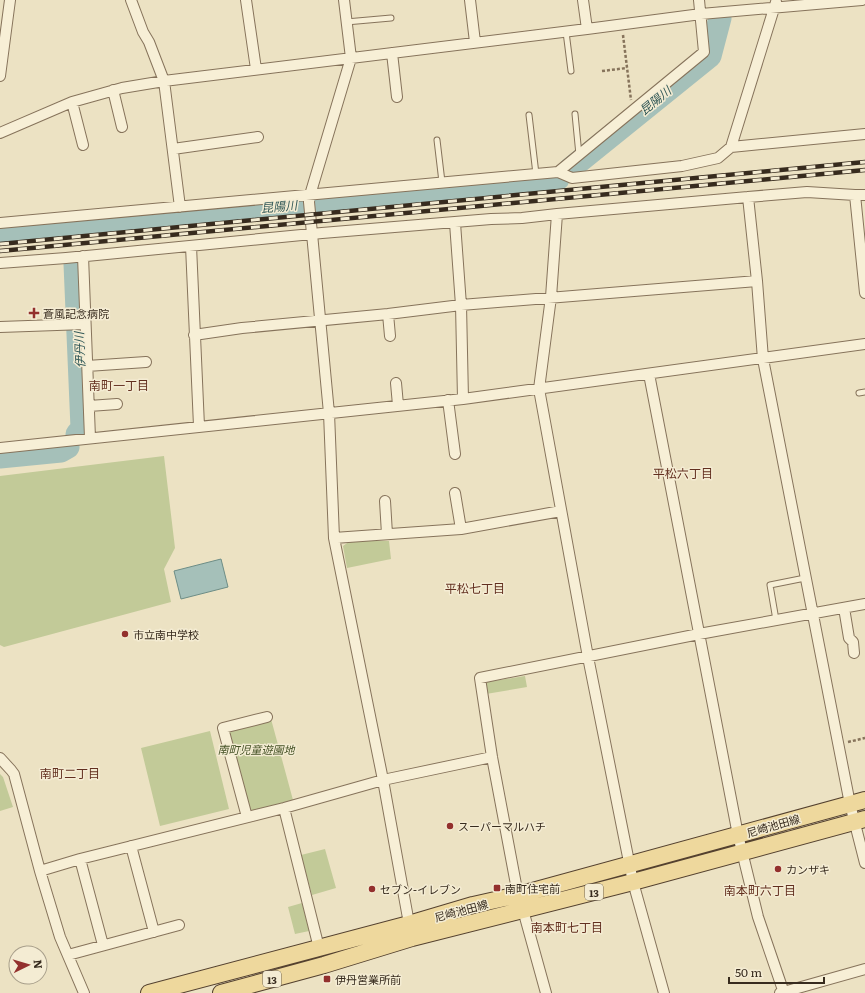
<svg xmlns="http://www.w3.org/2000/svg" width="865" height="993" viewBox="0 0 865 993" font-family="Literata,'Noto Sans JP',serif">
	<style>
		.green { fill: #c2ca98 }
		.water { fill: #a5c0b9; stroke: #6d8d86 }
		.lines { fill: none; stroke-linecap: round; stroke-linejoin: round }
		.river { stroke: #a5c0b9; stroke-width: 23 }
		.lane-casing { stroke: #86735b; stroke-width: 7 }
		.street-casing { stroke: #86735b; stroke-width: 12 }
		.primary-casing { stroke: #54412f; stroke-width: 18 }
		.path { stroke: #86735b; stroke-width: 2.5; stroke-dasharray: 3 2; stroke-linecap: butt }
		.lane { stroke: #f7efd6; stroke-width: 5 }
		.street { stroke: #f7efd6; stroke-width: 10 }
		.primary { stroke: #eed89d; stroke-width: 16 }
		.rail-casing { stroke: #372b1e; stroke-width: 4.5 }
		.rail { stroke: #f4ecd3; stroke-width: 3; stroke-dasharray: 9; stroke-linecap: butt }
		.poi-dot { fill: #93302d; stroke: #f4ecd3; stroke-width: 1.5 }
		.labels { text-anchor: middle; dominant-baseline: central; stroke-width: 3; stroke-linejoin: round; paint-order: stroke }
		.shield { fill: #f4ecd3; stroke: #706554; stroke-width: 1 }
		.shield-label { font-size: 10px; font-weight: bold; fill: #372b1e }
		.poi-label { font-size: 11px; fill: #372b1e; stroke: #f4ecd3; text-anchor: start }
		.park-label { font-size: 11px; font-style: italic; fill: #455226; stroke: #f4ecd3 }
		.street-label { font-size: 11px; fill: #372b1e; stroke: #f4ecd3 }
		.water-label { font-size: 12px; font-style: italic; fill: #2e5655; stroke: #f4ecd3 }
		.neighbourhood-label { font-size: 12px; fill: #622f1f; stroke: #f4ecd3 }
	</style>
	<rect width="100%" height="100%" fill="#ece2c3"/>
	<!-- green -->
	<path class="green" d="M164 456 175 548 164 569 171 602 4 647 0 645V476Z
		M350 541H389L391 559 347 568 343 546Z
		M525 676 527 687 486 694 485 685 487 682Z
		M271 719 293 800 252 811 249 810 229 731Z
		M210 731 229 809 160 826 141 748Z
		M0 774 3 777 13 807 0 811Z
		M325 849 336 888 312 895 301 855Z
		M302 903 309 931 295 934 288 907Z"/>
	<!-- water -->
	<path class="water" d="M221 559 228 587 181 599 174 571Z"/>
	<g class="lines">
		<!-- river -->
		<path class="river" d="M570 169 710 56 720 18
			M0 232 555 181 558 179
			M75 264 82 428 77 434
			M0 457 61 451 68 447"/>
		<defs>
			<path id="lane" d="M346 22 391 18
				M566 32 571 71
				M575 114 579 155
				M529 115 536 174
				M437 140 442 182
				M859 393 865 392
				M776 620 770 585 805 578"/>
			<path id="street" d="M131 0 143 32 149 42 164 81 180 207
				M246 0 256 69
				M344 0 351 58 310 195 309 202 329 413 334 538 383 780 410 929
				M470 0 475 42
				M583 0 587 29
				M392 53 397 97
				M0 76 10 0
				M113 90 122 127
				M72 102 83 145
				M0 133 72 102 122 88 164 81 587 29 701 14 862 0
				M731 147 776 2
				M173 149 258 137
				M558 172 704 52 699 0
				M855 195 865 293
				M748 197 757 281 763 359 850 804 865 863
				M557 214 551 297 539 389 588 657 633 882 664 993
				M0 223 558 172 572 178 682 166 718 158 731 147 865 134
				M455 223 461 305 463 399
				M191 246 199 426
				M83 256 90 438
				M0 263 66 258 322 233 491 219 522 218 557 214 748 197 807 192 855 195H865
				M388 314 390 336
				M0 327 85 324
				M194 335 242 328 388 314 461 305 757 281
				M87 366 146 362
				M649 374 738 835 758 917 784 993
				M396 383 398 405
				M448 400 455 454
				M89 406 117 404
				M0 448 463 399 865 344
				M455 493 461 529
				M385 501 387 534
				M334 538 461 529 561 511
				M844 608 849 638 853 642 854 653
				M0 758 11 770 14 774 40 871 60 937 84 993
				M284 808 319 948
				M247 817 223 728 267 717
				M131 846 154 932
				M80 859 103 945
				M40 871 80 859 284 808 383 780 492 757
				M68 955 179 925
				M546 993 523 910 518 895 492 757 480 678 699 634 865 604
				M780 993 865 969"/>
			<path id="primary" d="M149 993 409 924 473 905 518 895 865 800
				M221 993 324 965 412 938 633 882 865 819"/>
		</defs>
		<!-- lane casing -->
		<use href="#lane" class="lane-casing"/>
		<!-- street casing -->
		<use href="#street" class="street-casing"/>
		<!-- primary casing -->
		<use href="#primary" class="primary-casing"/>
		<!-- path -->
		<path class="path" d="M623 35 631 100
			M602 71 627 68
			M848 742 865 738"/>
		<!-- lane -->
		<use href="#lane" class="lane"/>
		<!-- street -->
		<use href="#street" class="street"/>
		<!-- primary -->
		<use href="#primary" class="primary"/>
		<defs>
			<path id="rail" d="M0 244 865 162
				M0 251 865 170"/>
		</defs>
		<!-- rail casing -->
		<use href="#rail" class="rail-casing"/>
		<!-- rail -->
		<use href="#rail" class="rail"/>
	</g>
	<!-- markers -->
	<g class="poi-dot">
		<path d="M32 307h4v4h4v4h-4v4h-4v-4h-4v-4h4z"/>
		<circle cx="125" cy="634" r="4"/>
		<circle cx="450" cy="826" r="4"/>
		<circle cx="778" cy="869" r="4"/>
		<rect x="493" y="884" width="8" height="8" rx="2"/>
		<circle cx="372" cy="889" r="4"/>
		<rect x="323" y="975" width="8" height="8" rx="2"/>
	</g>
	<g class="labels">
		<!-- shield labels -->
		<g class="shield">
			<rect x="585" y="884" width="18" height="16" rx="3"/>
			<rect x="263" y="971" width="18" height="16" rx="3"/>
		</g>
		<g class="shield-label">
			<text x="594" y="892">13</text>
			<text x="272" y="979">13</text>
		</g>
		<!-- poi labels -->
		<g class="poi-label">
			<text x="43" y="313">蒼風記念病院</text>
			<text x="133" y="634">市立南中学校</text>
			<text x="458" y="826">スーパーマルハチ</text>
			<text x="786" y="869">カンザキ</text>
			<text x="505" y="888">南町住宅前</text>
			<text x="380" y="889">セブン-イレブン</text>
			<text x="335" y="979">伊丹営業所前</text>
		</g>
		<!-- park labels -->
		<g class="park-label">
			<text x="256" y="749">南町児童遊園地</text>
		</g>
		<!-- street labels -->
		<g class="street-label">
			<text transform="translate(773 825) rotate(-16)">尼崎池田線</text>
			<text transform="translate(461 910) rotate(-15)">尼崎池田線</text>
		</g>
		<!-- water labels -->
		<g class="water-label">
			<text transform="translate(655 100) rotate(-39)">昆陽川</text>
			<text transform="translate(279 206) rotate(-5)">昆陽川</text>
			<text transform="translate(79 350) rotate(-92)">伊丹川</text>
		</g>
		<!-- neighbourhood labels -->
		<g class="neighbourhood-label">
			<text x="119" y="385">南町一丁目</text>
			<text x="683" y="473">平松六丁目</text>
			<text x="475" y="588">平松七丁目</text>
			<text x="70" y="773">南町二丁目</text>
			<text x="760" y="890">南本町六丁目</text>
			<text x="567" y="927">南本町七丁目</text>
		</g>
	</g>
	<!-- north arrow -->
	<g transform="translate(28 965) rotate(85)"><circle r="19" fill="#f4ecd3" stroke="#a89f8b"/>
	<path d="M0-3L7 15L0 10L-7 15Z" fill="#93302d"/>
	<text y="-6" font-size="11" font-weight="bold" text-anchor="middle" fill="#372b1e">N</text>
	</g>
	<!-- scale -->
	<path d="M729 977v6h95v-6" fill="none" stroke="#372b1e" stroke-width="2"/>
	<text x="735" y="977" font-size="12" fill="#372b1e" stroke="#f4ecd3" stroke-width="3" paint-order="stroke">50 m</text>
</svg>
